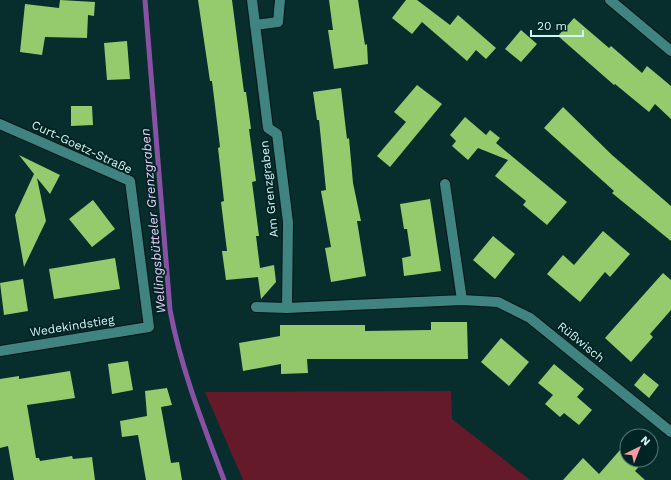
<svg xmlns="http://www.w3.org/2000/svg" width="671" height="480" viewBox="0 0 671 480" font-family="'Work Sans',sans-serif">
	<style>
		.green { fill: #641a29 }
		.lines { fill: none; stroke-linecap: round; stroke-linejoin: round }
		.stream { stroke: #8852a4; stroke-width: 5 }
		.building { fill: #96cb6d }
		.minor-casing { stroke: #011413; stroke-width: 12 }
		.minor { stroke: #408482; stroke-width: 10 }
		.labels { text-anchor: middle; dominant-baseline: central; stroke-width: 4; stroke-linejoin: round; paint-order: stroke }
		.street-label { font-size: 12px; fill: #d4f5f4; stroke: #002423 }
		.water-label { font-size: 13px; font-style: italic; fill: #ecd0fd; stroke: #002423 }
	</style>
	<rect width="100%" height="100%" fill="#082d2d"/>
	<!-- green -->
	<path class="green" d="M451 391 452 419 530 480H243L205 392Z"/>
	<g class="lines">
		<!-- stream -->
		<path class="stream" d="M145 0 170 310C181 369 203 424 224 480"/>
	</g>
	<!-- building -->
	<path class="building" d="M60 0 95 2 94 16 88 15 87 38 45 37 42 55 20 52 25 4 59 8Z
		M198 0H232L244 92H246L251 129H249L256 181 252 182 259 236H256L260 268 274 265 276 282 261 299 258 277 226 280 222 251H227L221 202 224 201 218 148 220 147 212 81H210Z
		M329 0H358L365 45 367 44 368 64 334 69 328 30H333Z
		M406 0H417L450 25 458 15 496 48 486 59 476 50 467 61 422 22 412 34 392 18Z
		M574 18 609 48 611 46 642 73 647 66 671 86V119L655 104 649 112 615 84 614 85 558 36Z
		M521 30 537 44 521 62 505 49Z
		M127 41 130 79 107 80 104 43Z
		M417 85 442 104 390 167 377 156 406 122 394 112Z
		M341 88 347 139 349 138 353 183 361 221H357L366 276 331 282 325 248 331 247 321 191 326 190 319 120H317L313 92Z
		M71 106H92L93 125 71 126Z
		M563 107 612 155 671 206V241L612 193 614 191 544 128Z
		M465 117 486 135 490 130 500 138 496 143 567 202 547 225 523 205 526 201 495 176 508 160 478 148 468 160 452 146 456 141 450 135Z
		M19 155 60 175 50 194 37 178 46 221 24 267 15 215 34 174Z
		M430 199 441 271 404 276 402 258 411 256 407 229H404L400 204Z
		M93 200 115 229 92 247 69 219Z
		M603 231 630 254 610 277 605 272 580 302 547 274 563 255 574 265Z
		M493 236 515 254 495 279 473 260Z
		M115 258 120 289 54 299 49 269Z
		M663 273 671 280V310L650 334 653 337 631 362 605 338Z
		M23 279 28 311 4 315 0 283Z
		M431 322H467L468 359H307L308 373 281 374V364L243 371 239 343 280 336V325H365V331L431 330Z
		M501 338 529 362 509 386 481 362Z
		M128 361 133 390 112 394 108 364Z
		M554 364 584 389 577 397 592 410 579 425 564 413 560 417 545 404 553 395 538 383Z
		M70 371 75 398 27 405 36 458H39L40 461 72 456 73 459 92 457 95 480H14L8 446 0 448V379L19 376V379Z
		M644 373 659 385 649 398 634 385Z
		M167 388 172 405 161 407 171 463 179 462 182 480H146L138 435 122 437 120 421 147 416 145 391Z
		M627 442V460H645L635 471 645 480H563L583 458 599 474Z"/>
	<g class="lines">
		<defs>
			<path id="minor" d="M252 0 268 128 277 134 288 222 287 308
				M610 0 671 51
				M255 25 278 22 280 0
				M0 124 130 181 149 327 0 351
				M445 184 462 300
				M256 307 287 308 462 300 498 302 530 318 671 432"/>
		</defs>
		<!-- minor casing -->
		<use href="#minor" class="minor-casing"/>
		<!-- minor -->
		<use href="#minor" class="minor"/>
	</g>
	<g class="labels">
		<!-- street labels -->
		<g class="street-label">
			<text transform="translate(82 147) rotate(25)">Curt-Goetz-Straße</text>
			<text transform="translate(269 189) rotate(-96)">Am Grenzgraben</text>
			<text transform="translate(72 326) rotate(-9)">Wedekindstieg</text>
			<text transform="translate(581 342) rotate(39)">Rüßwisch</text>
		</g>
		<!-- water labels -->
		<g class="water-label">
			<text transform="translate(153 221) rotate(-95)">Wellingsbütteler Grenzgraben</text>
		</g>
	</g>
	<!-- north arrow -->
	<g transform="translate(639 448) rotate(43)"><circle r="19" fill="#002423" stroke="#557877"/>
	<path d="M0-3L7 15L0 10L-7 15Z" fill="#f49aa4"/>
	<text y="-6" font-size="11" font-weight="bold" text-anchor="middle" fill="#d4f5f4">N</text>
	</g>
	<!-- scale -->
	<path d="M531 30v6h52v-6" fill="none" stroke="#d4f5f4" stroke-width="2"/>
	<text x="537" y="30" font-size="12" fill="#d4f5f4" stroke="#002423" stroke-width="3" paint-order="stroke">20 m</text>
</svg>
